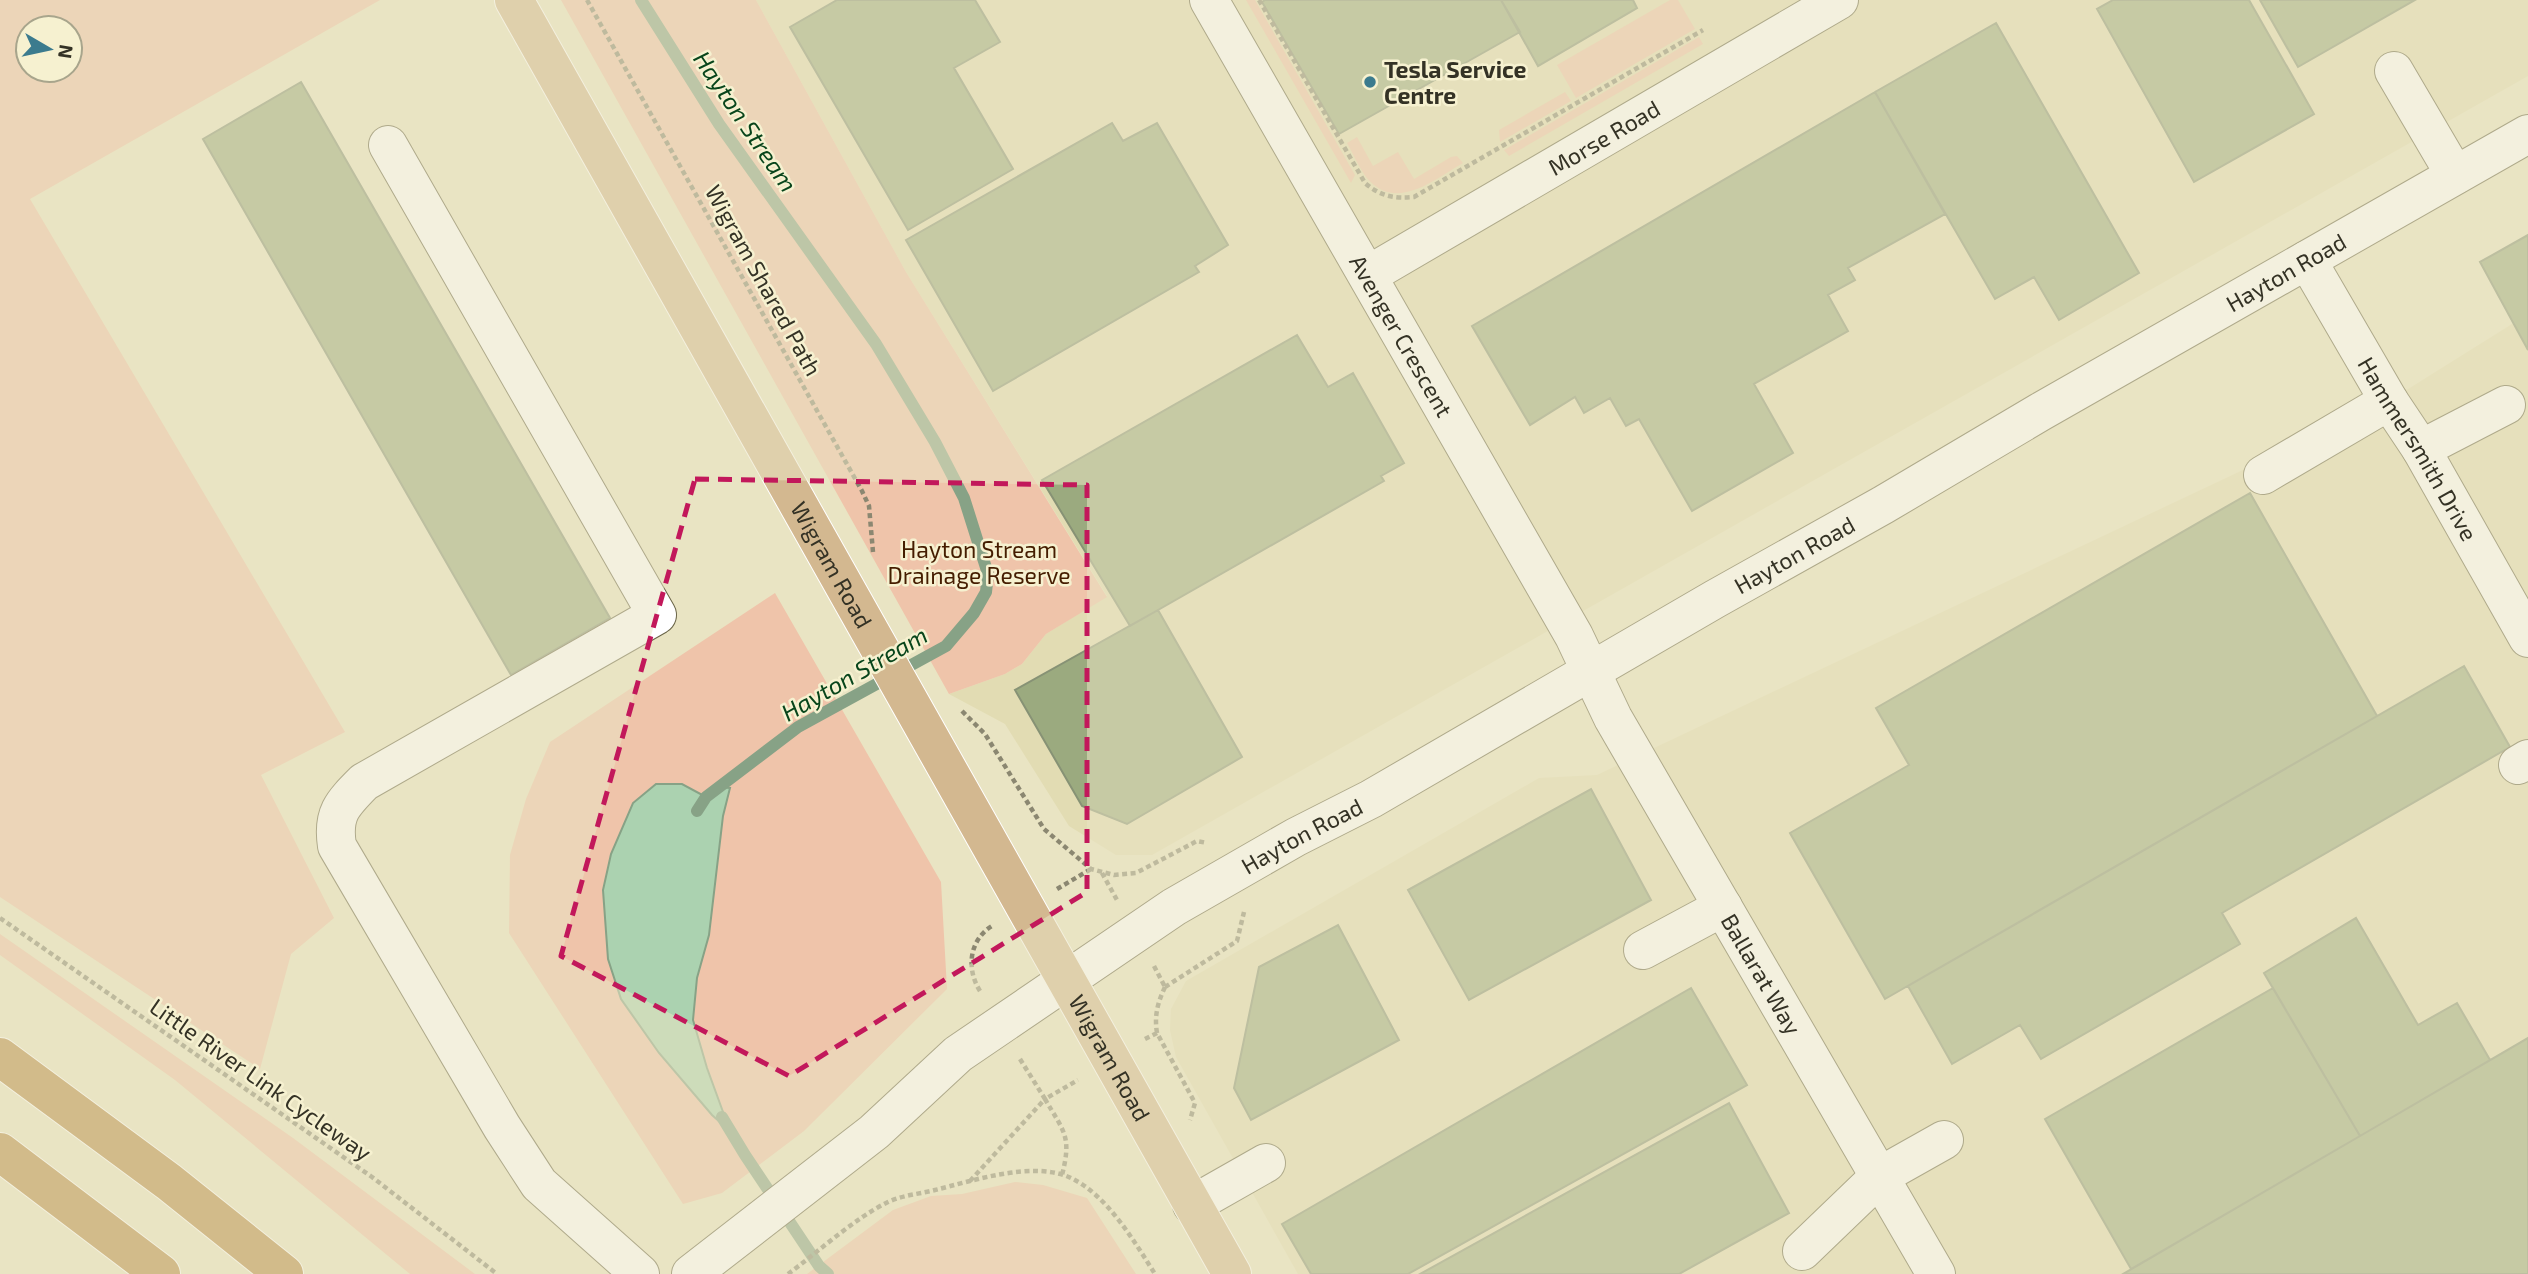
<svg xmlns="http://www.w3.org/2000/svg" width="2528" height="1274" viewBox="0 0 2528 1274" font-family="'Exo 2',sans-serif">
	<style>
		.built { fill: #e2dcb3 }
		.green { fill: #efc4aa; fill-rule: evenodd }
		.water { fill: #abd2b0; stroke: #87a286; stroke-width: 2 }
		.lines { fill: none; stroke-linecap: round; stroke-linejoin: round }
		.stream { stroke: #87a286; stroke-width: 12 }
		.building { fill: #9baa7f; stroke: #879275; stroke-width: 2 }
		.minor-casing { stroke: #696447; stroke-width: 40 }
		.major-casing { stroke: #fff; stroke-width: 40 }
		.highway-casing { stroke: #fff; stroke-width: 40 }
		.path { stroke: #8b8771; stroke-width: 4.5; stroke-dasharray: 5 3.5; stroke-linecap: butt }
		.minor { stroke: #fff; stroke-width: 38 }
		.major { stroke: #d3b890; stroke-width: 38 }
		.highway { stroke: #b58946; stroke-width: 38 }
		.marked { fill: none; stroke: #c2185b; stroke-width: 5; stroke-dasharray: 14 9; stroke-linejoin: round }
		.poi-dot { fill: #3b7b8e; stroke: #f6f1d0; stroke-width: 2.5 }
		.labels { text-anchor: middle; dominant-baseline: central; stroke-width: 5; stroke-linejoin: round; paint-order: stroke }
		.poi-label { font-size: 23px; font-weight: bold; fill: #343225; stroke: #f6f1d0; text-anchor: start }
		.street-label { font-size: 23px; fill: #343225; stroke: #f6f1d0 }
		.park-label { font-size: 23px; fill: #451d00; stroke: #f6f1d0 }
		.water-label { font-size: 24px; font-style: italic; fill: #08451b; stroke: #f6f1d0 }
	</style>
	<rect width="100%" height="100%" fill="#e9e4c3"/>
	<!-- built -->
	<path class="built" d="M756 0H2528V76L1152 855H1116L1069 826 1005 724 949 694 1005 674 1022 664 1046 634 1107 596 906 272Z
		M2528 314V1274H1298L1176 1057 1170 1030 1171 1009 1186 981 1539 778 1597 775 2389 401Z"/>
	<!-- green -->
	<path class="green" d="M0 0H380L30 199 345 732 261 775 334 918 291 954 260 1069 0 897ZM28 28H70V70H28Z
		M561 0H756L906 272 1107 597 1046 634 1022 664 1005 674 949 694Z
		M1246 0H1255L1355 175 1351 183Z
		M1670 0H1678L1695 29 1576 98 1557 65Z
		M1699 37 1703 44 1509 156 1504 150Z
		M1565 92 1571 101 1500 142 1499 130Z
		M1357 137 1373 166 1398 152 1414 179 1451 157 1457 156 1463 163C1434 180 1395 213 1366 177 1359 167 1353 154 1347 143Z
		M775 593 941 882 947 989 804 1131 722 1193 683 1204 509 933 510 855 526 799 550 742Z
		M0 934 293 1138 475 1274H410L175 1080 0 955Z
		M1015 1182 1043 1185 1087 1198 1136 1274H807L893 1210 931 1196 962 1194Z"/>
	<!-- water -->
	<path class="water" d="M656 784H682L706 797 719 787 730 788 723 816 709 935 697 978 693 1020 707 1068 730 1131 712 1115 659 1053 621 999 608 959 603 890 611 854 633 803Z"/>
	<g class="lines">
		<!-- stream -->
		<path class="stream" d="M641 0 719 124 876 344 935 442 964 498 988 574 986 592 974 613 946 646 798 727 706 797 697 811
			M722 1117 745 1155 819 1266 828 1274"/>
	</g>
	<!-- building -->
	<path class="building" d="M837 0H975L1000 42 954 68 1013 169 908 230 790 27Z
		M1265 0H1501L1520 32 1339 134 1262 2Z
		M1501 0H1633L1637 8 1538 66Z
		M2113 0H2249L2314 114 2194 182 2097 9Z
		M2260 0H2415L2298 67Z
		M1996 23 2139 273 2059 320 2034 277 1995 299 1875 92Z
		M301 82 610 618 511 675 203 139Z
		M1875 92 1945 214 1848 268 1855 280 1828 295 1848 331 1754 384 1793 453 1692 511 1639 419 1626 426 1610 398 1584 413 1575 397 1530 425 1472 326Z
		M1112 123 1123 141 1157 123 1228 245 1195 266 1199 272 993 391 906 240Z
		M2528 235V350L2480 262Z
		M1297 335 1328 387 1353 373 1404 463 1381 476 1384 481 1130 626 1042 480Z
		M2250 493 2377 716 1885 999 1790 833 1909 765 1876 708Z
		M1158 610 1242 757 1127 824 1082 806 1015 690Z
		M2464 666 2510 747 2222 913 2240 944 2041 1059 2020 1025 1952 1064 1908 986Z
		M1591 789 1651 900 1469 1000 1408 890Z
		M2356 918 2418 1025 2457 1003 2490 1060 2360 1136 2264 973Z
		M1338 925 1399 1040 1251 1120 1234 1088 1259 967Z
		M1691 988 1747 1085 1408 1274H1311L1282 1224Z
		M2273 988 2360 1136 2131 1269 2045 1119Z
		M2528 1038V1274H2123L2360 1136Z
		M1729 1103 1789 1213 1679 1274H1420Z"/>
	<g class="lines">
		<defs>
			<g id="minor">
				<path id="s1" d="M1209 0 1574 636 1613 718 1936 1274"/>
				<path d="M2394 71 2455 175"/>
				<path d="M388 145 657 615 364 782C342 804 332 814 337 846L502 1127 539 1184 640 1274"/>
				<path id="s2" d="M2307 260 2389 401 2421 449 2528 638"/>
				<path id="s3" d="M1368 275 1839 0"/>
				<path d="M2421 449 2506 405"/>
				<path d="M2263 475 2389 401"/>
				<path d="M2518 765 2528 759"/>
				<path d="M1643 950 1723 907"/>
				<path d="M1192 1205 1266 1163"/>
				<path d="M1802 1251 1880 1176 1944 1140"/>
				<path id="s4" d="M691 1274 874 1132 958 1054 1174 907 1296 837 1371 799 1715 599 1883 505 2040 412 2528 134"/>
			</g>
			<g id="major">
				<path id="s5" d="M514 0 1232 1274"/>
			</g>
			<path id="highway" d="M0 1057 169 1182 284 1274
				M0 1152 161 1274"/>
		</defs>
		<!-- minor casing -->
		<use href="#minor" class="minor-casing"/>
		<!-- major casing -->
		<use href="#major" class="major-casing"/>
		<!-- highway casing -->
		<use href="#highway" class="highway-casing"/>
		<!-- path -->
		<path class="path" d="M587 0 862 491 869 506 873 552
			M1259 0 1365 183C1380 196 1394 199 1414 197L1703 30
			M962 711 985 734 1044 829 1091 869 1114 875 1136 873 1197 841 1207 843
			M1102 873 1117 900
			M1057 889 1091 869
			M0 918 372 1177 497 1274
			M1154 966 1165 987
			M1165 987C1158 1002 1154 1015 1157 1033L1195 1103 1190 1120
			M1165 987 1237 941 1244 912
			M980 991C966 969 969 940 992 926
			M1145 1039 1157 1033
			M1020 1059 1045 1099 1078 1080
			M970 1181 1045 1099C1064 1132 1072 1136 1062 1175
			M788 1274C818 1252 855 1218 888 1202 903 1195 919 1194 935 1190 972 1181 1034 1160 1071 1178 1107 1195 1134 1241 1155 1274"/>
		<!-- minor -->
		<use href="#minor" class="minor"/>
		<!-- major -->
		<use href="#major" class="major"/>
		<!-- highway -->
		<use href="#highway" class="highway"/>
	</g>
	<!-- marked area -->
	<path d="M0 0H2528V1274H0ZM695 479 1087 485V892L789 1076 561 956Z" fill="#e9e4c3" fill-opacity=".55" fill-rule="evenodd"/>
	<path class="marked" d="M695 479 1087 485V892L789 1076 561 956Z"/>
	<!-- markers -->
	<circle class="poi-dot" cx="1370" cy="82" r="7"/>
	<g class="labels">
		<!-- poi labels -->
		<g class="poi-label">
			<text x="1384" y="69">Tesla Service<tspan x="1384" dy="26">Centre</tspan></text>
		</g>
		<!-- street labels -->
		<g class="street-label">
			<text stroke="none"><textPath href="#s3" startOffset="273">Morse Road</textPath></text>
			<text stroke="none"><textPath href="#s4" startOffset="1888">Hayton Road</textPath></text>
			<text transform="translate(764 280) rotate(61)">Wigram Shared Path</text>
			<text stroke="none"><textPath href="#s1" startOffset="387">Avenger Crescent</textPath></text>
			<text stroke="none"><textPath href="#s2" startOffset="219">Hammersmith Drive</textPath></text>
			<text stroke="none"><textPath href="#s4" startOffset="1321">Hayton Road</textPath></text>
			<text stroke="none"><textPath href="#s5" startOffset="648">Wigram Road</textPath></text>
			<text stroke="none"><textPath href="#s4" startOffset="754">Hayton Road</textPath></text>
			<text stroke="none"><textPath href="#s1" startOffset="1120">Ballarat Way</textPath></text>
			<text stroke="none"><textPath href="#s5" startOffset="1214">Wigram Road</textPath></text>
			<text transform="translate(261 1079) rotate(35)">Little River Link Cycleway</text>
		</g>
		<!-- park labels -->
		<g class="park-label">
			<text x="979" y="549">Hayton Stream<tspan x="979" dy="26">Drainage Reserve</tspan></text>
		</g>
		<!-- water labels -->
		<g class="water-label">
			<text transform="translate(746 121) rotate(56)">Hayton Stream</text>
			<text transform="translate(854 673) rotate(-30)">Hayton Stream</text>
		</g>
	</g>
	<!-- north arrow -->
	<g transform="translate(49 49) rotate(99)"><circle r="33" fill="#f6f1d0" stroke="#a8a58c" stroke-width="2"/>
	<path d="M0-5L12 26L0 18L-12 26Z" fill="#3b7b8e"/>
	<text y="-10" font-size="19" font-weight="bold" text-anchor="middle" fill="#343225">N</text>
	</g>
</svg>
